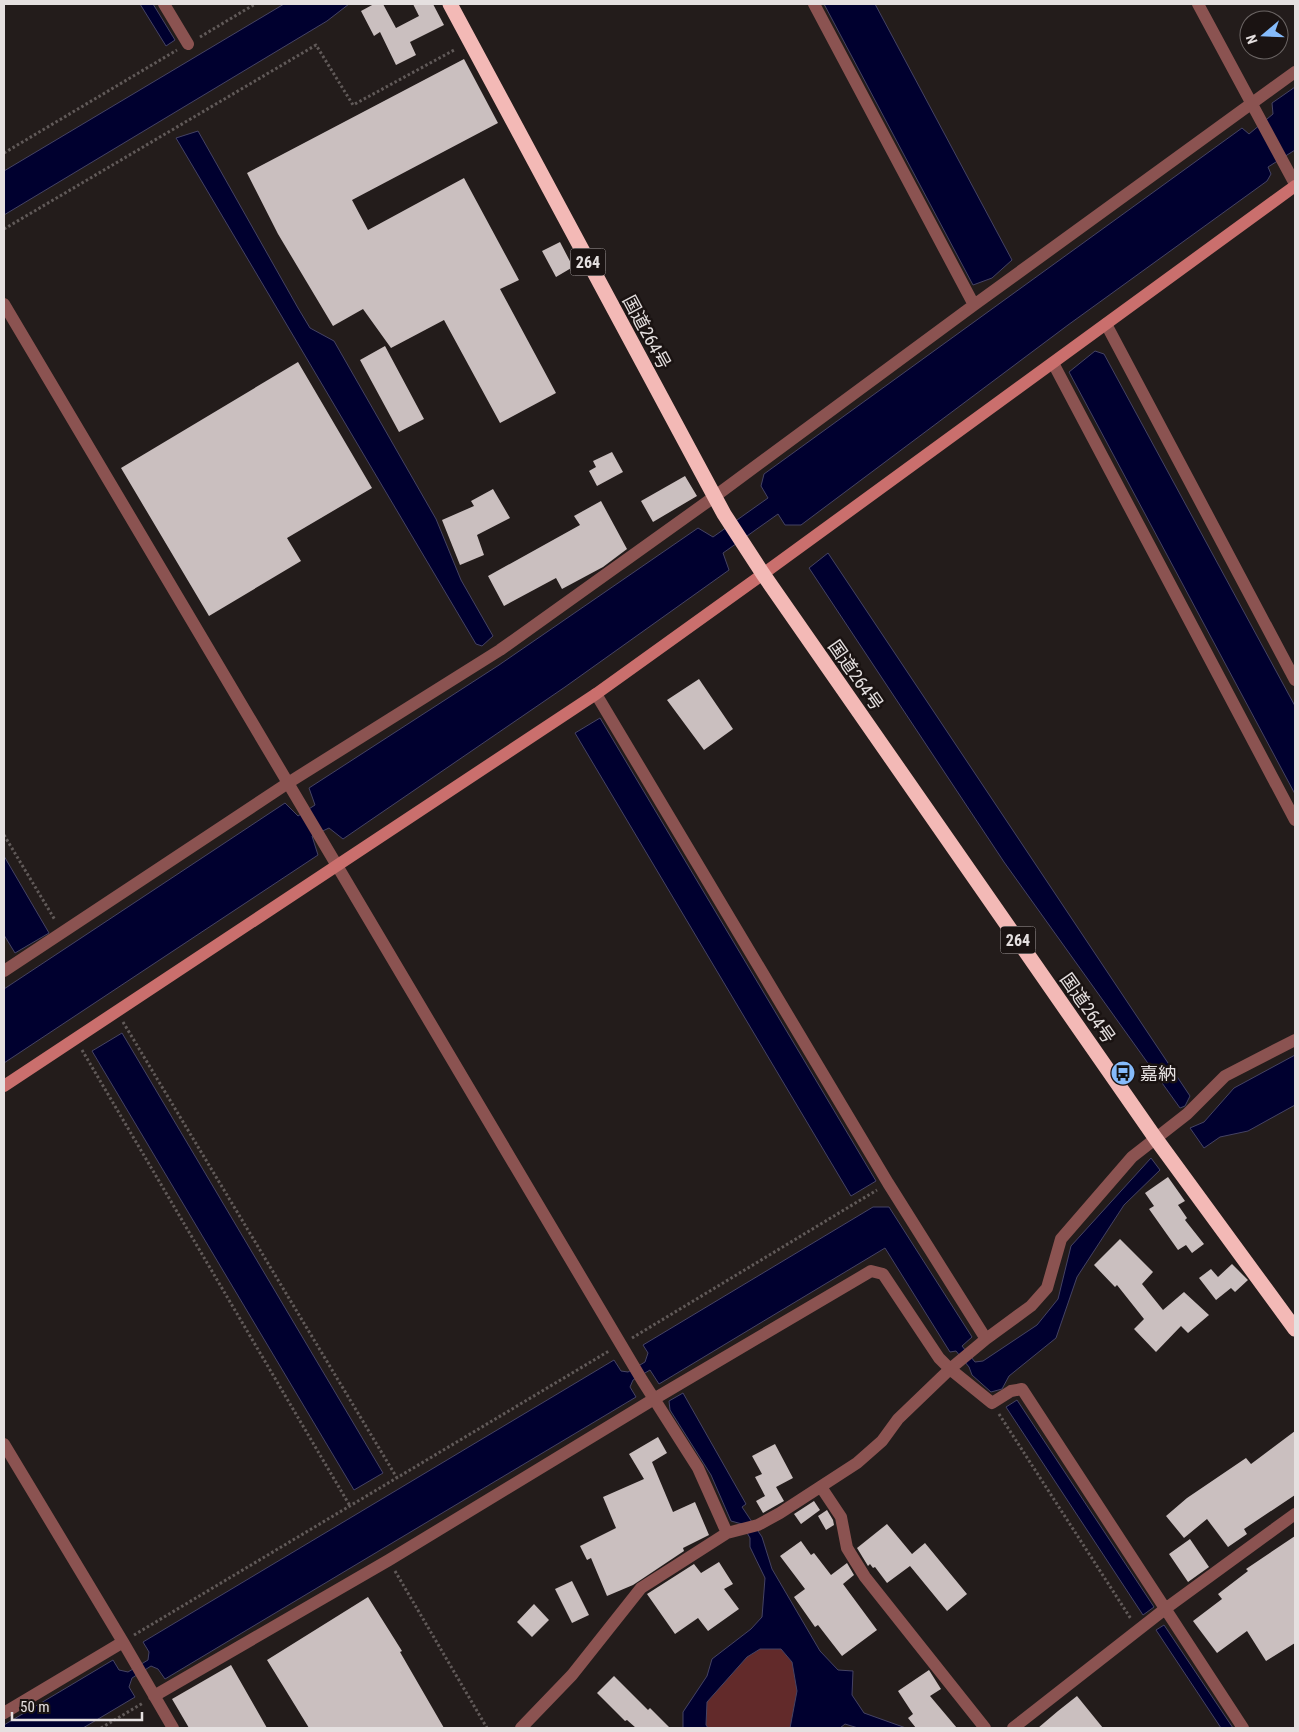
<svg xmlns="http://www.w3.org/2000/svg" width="1299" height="1732" viewBox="0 0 1299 1732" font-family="'Roboto Condensed','Noto Sans JP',sans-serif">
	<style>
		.green { fill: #622a2a }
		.water { fill: #00002f; stroke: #454364 }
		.building { fill: #cabfbf }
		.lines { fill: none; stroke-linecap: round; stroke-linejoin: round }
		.path { stroke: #615a59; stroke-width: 3; stroke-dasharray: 2.5 2.5; stroke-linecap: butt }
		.street { stroke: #8b5351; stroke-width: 12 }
		.secondary { stroke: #ca6f6d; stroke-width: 12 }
		.highway { stroke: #f3b9b6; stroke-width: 15 }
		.labels { text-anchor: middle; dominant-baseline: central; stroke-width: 5; stroke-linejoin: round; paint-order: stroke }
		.shield { fill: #1a1312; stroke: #a8a2a2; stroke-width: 1 }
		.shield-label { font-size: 16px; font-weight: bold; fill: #e5e0e0 }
		.street-label { font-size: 18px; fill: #e5e0e0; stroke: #1a1312 }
		.poi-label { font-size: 18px; fill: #e5e0e0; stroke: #1a1312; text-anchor: start }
	</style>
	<rect width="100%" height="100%" fill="#231c1b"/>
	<!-- green -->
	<path class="green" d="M786 1607 827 1728H703L696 1705Z"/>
	<!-- water -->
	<path class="water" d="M140 4H153L175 40 166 46Z
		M284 4H349L327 21 4 215V171Z
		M824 4H875L1012 260 992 278 973 285Z
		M1295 87V150L1268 167 1271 174 1267 181 1068 325 801 525H785L778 514 723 553 729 570 565 687 343 839 329 828 312 836 318 855 4 1063V989L285 803 298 816 315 805 309 788 499 665 698 528 713 537 768 498 761 486 764 474 1242 128 1249 134 1273 114 1272 103Z
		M198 131 298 308 310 328 334 341 436 519 461 580 493 636 482 646 476 644 176 138Z
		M1095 351 1104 354 1295 706V794L1069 372Z
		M828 553 1190 1096 1185 1106 1180 1108 1004 862 809 568Z
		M600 718 876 1181 851 1196 575 733Z
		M4 856 49 933 15 953 4 935Z
		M122 1033 383 1473 354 1490 92 1051Z
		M1295 1055V1105L1248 1131 1220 1137 1204 1148 1190 1128 1204 1122 1234 1088Z
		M1151 1158 1160 1170 1124 1205 1077 1277 1056 1338 1009 1376 1002 1389 991 1392 972 1375 969 1367 956 1351 950 1352 885 1248 659 1384 650 1370 633 1380 630 1387 636 1397 165 1679 158 1669 151 1666 132 1678 129 1687 135 1697 83 1728H4V1725L113 1660 119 1670 128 1672 148 1660 149 1652 143 1642 614 1360 621 1371 628 1372 645 1362 648 1353 643 1345 873 1207H889L972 1337 962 1346 975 1362 983 1361 1037 1325 1058 1299 1071 1246Z
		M683 1393 746 1504 742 1507 762 1537 772 1569 820 1651 838 1670 853 1671 852 1695 864 1713 906 1728H858L845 1724 840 1728H790L797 1691 792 1662 781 1649H760L747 1657 707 1702 706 1725 708 1728H683V1712L707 1676 712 1659 751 1629 762 1617 765 1578 750 1547V1538L742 1524 731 1521 711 1475 670 1410 669 1401Z
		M1017 1400 1154 1607 1143 1615 1006 1407Z
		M1164 1625 1233 1728H1221L1156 1630Z"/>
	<!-- building -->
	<path class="building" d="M374 4H383L396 28 419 16 413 4H433L444 25 410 42 416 55 396 65 380 32 374 36 361 11Z
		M464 59 498 123 352 200 368 230 464 178 519 280 500 289 556 393 500 423 444 320 391 348 363 309 333 326 278 234 247 173Z
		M560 242 573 267 556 277 542 251Z
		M385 346 424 419 399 432 360 360Z
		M298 362 372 488 287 538 301 561 209 616 121 468Z
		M612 452 623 472 597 486 589 471 596 467 593 461Z
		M685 476 697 496 653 522 641 501Z
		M493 489 510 518 477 535 484 555 460 565 442 520 474 506 471 501Z
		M601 501 627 549 603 567 562 589 556 578 504 606 488 576 580 525 574 516Z
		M699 679 733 729 704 750 667 700Z
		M1168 1177 1185 1201 1178 1205 1187 1218 1185 1220 1204 1244 1192 1253 1186 1245 1178 1250 1149 1209 1154 1206 1145 1193Z
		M1120 1239 1153 1272 1142 1284 1163 1310 1184 1292 1209 1315 1188 1333 1181 1326 1156 1352 1134 1329 1144 1319 1117 1285 1115 1287 1094 1265Z
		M1232 1264 1248 1280 1235 1292 1231 1288 1216 1300 1199 1278 1211 1269 1218 1277Z
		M1295 1431V1495L1244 1529 1247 1534 1228 1547 1207 1519 1184 1538 1166 1516 1187 1498 1246 1458 1251 1464Z
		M658 1437 667 1453 652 1462 673 1512 695 1502 709 1535 683 1548 684 1551 633 1585 607 1596 591 1558 587 1560 580 1546 616 1528 603 1497 644 1479 629 1454Z
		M775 1444 793 1478 776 1487 784 1501 763 1513 756 1501 765 1496 755 1477 762 1474 752 1456Z
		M814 1501 820 1510 801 1524 794 1514Z
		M827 1510 833 1520 834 1525 826 1530 818 1516Z
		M887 1524 912 1554 925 1543 967 1594 947 1611 910 1566 887 1583 875 1567 873 1568 870 1564 868 1566 857 1548Z
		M1295 1536V1643L1266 1661 1247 1631 1217 1653 1193 1621 1222 1599 1218 1594 1248 1571 1246 1569Z
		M1190 1539 1209 1567 1188 1582 1169 1554Z
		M801 1541 811 1555 814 1553 831 1575 847 1563 854 1575 843 1584 877 1630 842 1656 818 1625 815 1627 794 1597 805 1589 780 1556Z
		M719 1562 733 1584 724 1589 739 1609 708 1631 698 1618 675 1634 647 1594 694 1564 701 1573Z
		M572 1581 589 1615 572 1623 555 1589Z
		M368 1597 402 1651 400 1652 444 1728H309L267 1660Z
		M534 1604 549 1620 532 1637 517 1622Z
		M231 1665 267 1728H189L172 1699Z
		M929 1670 941 1689 930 1696 957 1728H916L908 1718 913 1714 898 1691Z
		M614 1676 648 1710 650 1708 670 1728H636L627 1720 625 1721 597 1693Z
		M1077 1696 1103 1728H1038L1058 1711Z"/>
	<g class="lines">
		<!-- path -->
		<path class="path" d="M200 37 255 4
			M4 153 177 50
			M4 229 316 45 353 105 456 49
			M4 835 55 920
			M123 1022 397 1478
			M82 1050 350 1506
			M632 1338 877 1190
			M999 1414 1131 1619
			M395 1571 487 1728
			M134 1635 609 1351
			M101 1728 143 1703"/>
		<!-- street -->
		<path class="street" d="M164 4 188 44
			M814 4 974 305
			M1198 4 1295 184
			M4 304 642 1380 698 1468 727 1533
			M1106 324 1295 680
			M1053 363 1295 820
			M596 694 888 1183 986 1339
			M4 971 288 783 500 650 714 497 974 305 1295 72
			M4 1444 123 1642 173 1728
			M821 1487 841 1517 847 1548 865 1577 985 1728
			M154 1696 389 1560 654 1399 871 1271 883 1274 939 1358 950 1369 992 1403 1011 1391 1022 1389 1243 1728
			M4 1713 123 1642
			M521 1728 572 1675 641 1588 727 1533 758 1525 780 1513 857 1463 882 1441 898 1419 950 1369 986 1339 1031 1306 1047 1288 1061 1239 1132 1157 1187 1114 1225 1076 1295 1040
			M1013 1728 1165 1609 1295 1514"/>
		<!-- secondary -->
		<path class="secondary" d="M4 1086 596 694 763 574 1295 186"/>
		<!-- highway -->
		<path class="highway" d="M450 4 724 514 763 574 1156 1139 1295 1329"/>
	</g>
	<!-- icons -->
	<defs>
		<symbol id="bus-disc" viewBox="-11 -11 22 22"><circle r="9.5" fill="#85bbfb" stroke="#1a1312"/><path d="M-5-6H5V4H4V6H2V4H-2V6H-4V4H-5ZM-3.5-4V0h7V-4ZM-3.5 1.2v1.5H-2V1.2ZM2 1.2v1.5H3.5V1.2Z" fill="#111"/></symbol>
	</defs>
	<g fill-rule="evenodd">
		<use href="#bus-disc" x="1109" y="1059" width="28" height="28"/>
	</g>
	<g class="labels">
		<!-- shield labels -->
		<g class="shield">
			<rect x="570.5" y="248.5" width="35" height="27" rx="4"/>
			<rect x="1000.5" y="926.5" width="35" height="27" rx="4"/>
		</g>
		<g class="shield-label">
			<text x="588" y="262">264</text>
			<text x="1018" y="940">264</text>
		</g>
		<!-- street labels -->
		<g class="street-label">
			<text transform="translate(647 332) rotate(62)">国道264号</text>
			<text transform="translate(856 675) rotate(55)">国道264号</text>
			<text transform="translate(1088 1008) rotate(55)">国道264号</text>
		</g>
		<!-- poi labels -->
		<g class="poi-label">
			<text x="1140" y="1073">嘉納</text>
		</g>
	</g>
	<!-- border -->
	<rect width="1299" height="1732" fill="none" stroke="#e5e0e0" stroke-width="10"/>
	<!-- north arrow -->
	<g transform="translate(1264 35) rotate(251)"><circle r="24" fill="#1a1312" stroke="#6b6564"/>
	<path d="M0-4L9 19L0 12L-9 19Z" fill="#85bbfb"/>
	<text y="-8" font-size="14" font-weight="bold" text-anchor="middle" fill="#e5e0e0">N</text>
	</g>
	<!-- scale -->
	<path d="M12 1712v8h130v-8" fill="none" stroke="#e5e0e0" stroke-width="2.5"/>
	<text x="20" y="1712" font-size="15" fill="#e5e0e0" stroke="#1a1312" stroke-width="4" paint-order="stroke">50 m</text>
</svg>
